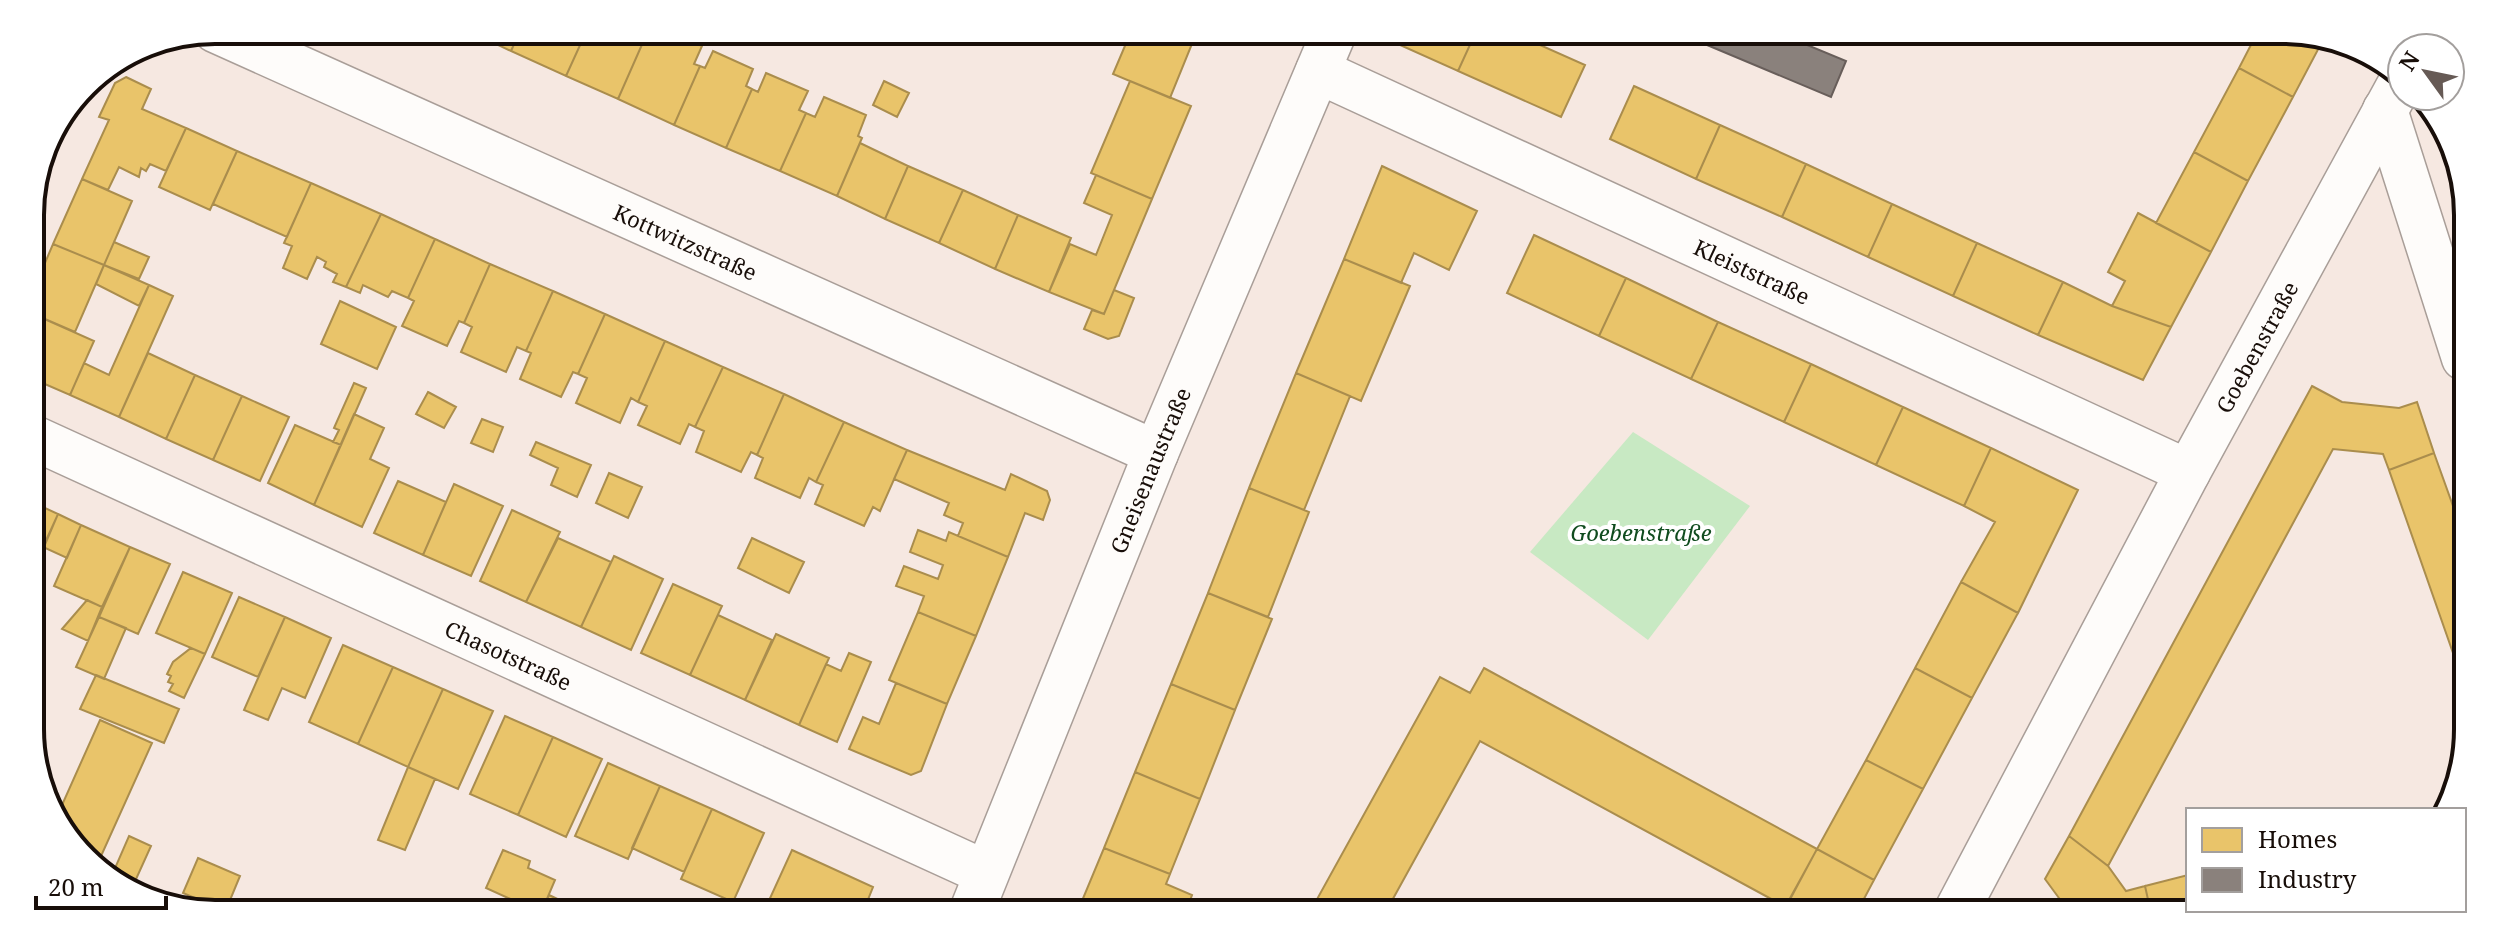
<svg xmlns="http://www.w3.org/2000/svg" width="2498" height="944" viewBox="0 0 2498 944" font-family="'Noto Serif',serif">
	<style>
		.green { fill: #c8e9c3 }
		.homes { fill: #e9c46a; stroke: #aa8d4d; stroke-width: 2 }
		.industry { fill: #8a817c; stroke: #685e5a; stroke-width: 2 }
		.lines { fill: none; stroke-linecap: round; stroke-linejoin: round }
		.minor-casing { stroke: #a99e98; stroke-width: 47 }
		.minor { stroke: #fefcfa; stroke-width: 44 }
		.labels { text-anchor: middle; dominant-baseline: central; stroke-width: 8; stroke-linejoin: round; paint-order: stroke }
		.street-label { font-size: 22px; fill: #180e09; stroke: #fff }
		.park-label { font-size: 22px; font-style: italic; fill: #104c1f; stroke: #fff }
		.rim { fill: none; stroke: #180e09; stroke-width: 4 }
	</style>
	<rect width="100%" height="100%" fill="#f6e8e1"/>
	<!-- green -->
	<path class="green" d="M1633 432 1750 506 1648 640 1530 552Z"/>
	<!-- homes -->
	<path class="homes" d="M469 31H520L511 51Z
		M520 31 586 32 566 76 511 51Z
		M586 32H626L644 40 618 99 566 76Z
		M658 32H671L702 46 694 64 700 66 674 125 618 99 644 40 652 44Z
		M1130 34H1196L1170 98 1113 74Z
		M1404 35 1474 36 1458 71 1400 45Z
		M1474 36H1520L1585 65 1561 117 1458 71Z
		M2254 39 2323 40 2293 97 2239 68Z
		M713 51 753 69 746 86 752 89 726 148 674 125 700 66 705 68Z
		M2239 68 2293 97 2248 181 2194 152Z
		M766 73 808 91 799 110 806 113 780 171 726 148 752 89 758 92Z
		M126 77 151 89 142 109 186 128 166 171 150 164 146 171 141 168 139 177 119 167 108 190 82 179 109 120 99 117 115 83Z
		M884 81 909 93 897 117 873 105Z
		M1130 81 1191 106 1152 199 1091 173Z
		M1634 86 1720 125 1696 179 1610 139Z
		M824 97 866 115 858 136 862 138 837 196 780 171 806 113 815 117Z
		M1720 125 1806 164 1782 217 1696 179Z
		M186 128 237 151 210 210 159 187Z
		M860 143 908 166 885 219 837 196Z
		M237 151 311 183 287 237 213 204Z
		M2194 152 2248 181 2211 252 2156 223Z
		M1806 164 1892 204 1868 257 1782 217Z
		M908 166 963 190 939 243 885 219Z
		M1382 166 1477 211 1449 270 1414 253 1401 283 1344 259Z
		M1096 175 1152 199 1104 314 1049 292 1070 244 1096 255 1112 215 1084 203Z
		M82 179 132 201 104 265 53 244Z
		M311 183 381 214 346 287 333 282 337 274 324 267 326 262 317 257 307 279 283 268 292 246 284 243Z
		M963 190 1018 215 995 269 939 243Z
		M1892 204 1977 243 1953 296 1868 257Z
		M2138 213 2211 252 2171 327 2112 306 2125 281 2108 272Z
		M381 214 435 239 408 298 392 291 388 297 363 285 360 293 346 287Z
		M1018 215 1071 238 1049 292 995 269Z
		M1534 235 1626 278 1599 336 1507 293Z
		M435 239 490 264 464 323 459 321 447 346 402 326 414 301 408 298Z
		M114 242 149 257 139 279 104 265Z
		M1977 243 2063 282 2038 335 1953 296Z
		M53 244 104 265 75 332 31 313V296Z
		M1344 259 1410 286 1361 401 1296 373Z
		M490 264 553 291 526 351 517 347 506 372 461 352 472 327 464 323Z
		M104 265 149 285 139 306 96 284Z
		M1626 278 1718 322 1691 379 1599 336Z
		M2063 282 2112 306 2171 327 2143 380 2038 335Z
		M149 285 173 296 119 417 70 395 84 363 109 375Z
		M1114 290 1134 298 1119 336 1108 339 1084 329 1092 310 1104 314Z
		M553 291 605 314 578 374 573 372 561 397 520 379 531 353 526 351Z
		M340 301 396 327 377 369 321 344Z
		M31 313 94 341 70 395 31 378Z
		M605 314 665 341 638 402 631 398 620 423 576 403 587 378 578 374Z
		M1718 322 1811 364 1784 422 1691 379Z
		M665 341 723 367 695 427 689 424 680 444 638 425 647 406 638 402Z
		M148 353 195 375 166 439 119 417Z
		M1811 364 1903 407 1876 465 1784 422Z
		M723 367 784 394 757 455 751 452 741 472 696 452 704 431 695 427Z
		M1296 373 1350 396 1304 510 1249 488Z
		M195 375 242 396 213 460 166 439Z
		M354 383 366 388 341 445 333 442 339 430 334 428Z
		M2312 386 2342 402 2399 408 2417 402 2434 453 2389 470 2383 454 2333 449 2108 866 2069 836Z
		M428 392 456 407 444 428 416 414Z
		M784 394 844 422 816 482 809 478 800 498 755 478 763 458 757 455Z
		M242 396 289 417 260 481 213 460Z
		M1903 407 1991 448 1964 506 1876 465Z
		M354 414 384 428 370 459 389 468 362 527 314 505Z
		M482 419 503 427 493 452 471 443Z
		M844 422 907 450 880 511 873 507 864 526 815 504 823 485 816 482Z
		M295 425 341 445 314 505 268 483Z
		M536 442 591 465 577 497 551 485 558 468 530 455Z
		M1991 448 2078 490 2018 613 1961 582 1995 522 1964 506Z
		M907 450 1005 490 1011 474 1047 491 1050 500 1043 520 1025 513 1008 557 958 536 963 523 944 515 949 503 894 479Z
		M2434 453 2462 531 2460 673 2389 470Z
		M609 473 642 487 628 518 596 503Z
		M398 481 446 502 423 555 374 533Z
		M454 484 503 506 471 576 423 555Z
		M1249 488 1309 512 1268 617 1208 593Z
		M32 502 58 514 38 561 32 559Z
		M512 510 560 532 526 602 480 581Z
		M58 514 81 525 67 558 43 547Z
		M81 525 130 547 102 607 54 586Z
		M918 530 946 541 949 532 1008 557 976 636 918 612 924 596 896 586 904 566 938 579 943 565 910 552Z
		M558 538 611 562 581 627 526 602Z
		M752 538 804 562 789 593 738 568Z
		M130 547 170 564 138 634 99 617Z
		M614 556 663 579 631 650 581 627Z
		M183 572 232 593 205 654 156 633Z
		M1961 582 2018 613 1972 698 1915 668Z
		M673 584 722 606 690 675 641 653Z
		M1208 593 1272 619 1235 710 1171 684Z
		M239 597 285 617 258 677 212 657Z
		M87 600 102 607 88 641 62 629Z
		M918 612 976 636 947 704 889 680Z
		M718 615 772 640 745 700 690 675Z
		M99 617 126 628 104 679 76 667Z
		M285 617 331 638 305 698 282 688 268 720 244 710Z
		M776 634 829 658 799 725 745 700Z
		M343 645 393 667 358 744 309 722Z
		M191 648 205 654 184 698 169 691 173 684 168 682 171 676 167 674 173 662Z
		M849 653 871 662 837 742 799 725 826 664 841 671Z
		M393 667 443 689 408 767 358 744Z
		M1484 668 1817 849 1786 907 1480 741 1389 906 1395 910 1331 909 1316 901 1440 677 1470 693Z
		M1915 668 1972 698 1923 789 1866 760Z
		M96 675 179 709 164 743 80 709Z
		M896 683 947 704 921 771 911 775 849 749 863 717 879 724Z
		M1171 684 1235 710 1200 799 1135 772Z
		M443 689 493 711 458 789 408 767Z
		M505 716 553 737 518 815 470 794Z
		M100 720 152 743 97 865 76 851 58 814Z
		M553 737 602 759 566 837 518 815Z
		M1866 760 1923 789 1874 880 1817 849Z
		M608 763 660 786 628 859 575 836Z
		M408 767 435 779 405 850 378 840Z
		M1135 772 1200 799 1170 874 1104 848Z
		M660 786 712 809 684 872 632 848Z
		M712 809 764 833 733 902 681 879Z
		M129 836 151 846 132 888 112 875Z
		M2069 836 2108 866 2126 891 2145 886 2151 913H2070L2045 879Z
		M1104 848 1170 874 1166 884 1192 895 1187 909H1171L1158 903 1156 909 1079 908Z
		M1817 849 1874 880 1857 912 1783 911Z
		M503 850 530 861 528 868 555 880 544 906H526L486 888Z
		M792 850 873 887 865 907H766Z
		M198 858 240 876 228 905H211L183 893Z
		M2188 875V910H2285L2271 914 2151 913 2145 886Z
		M549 895 572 906H544Z"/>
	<!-- industry -->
	<path class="industry" d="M1688 37H1788L1846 61 1831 97Z"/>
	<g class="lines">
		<defs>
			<g id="minor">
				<path id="s1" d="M215 30 1156 453"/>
				<path id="s2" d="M1318 71 2188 472"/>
				<path d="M2385 110 2464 358"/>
				<path id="s3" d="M32 437 986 873"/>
				<path id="s4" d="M973 908 1156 453 1333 35"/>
				<path id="s5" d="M1956 912 2188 472 2402 80"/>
			</g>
		</defs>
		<!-- minor casing -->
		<use href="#minor" class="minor-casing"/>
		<!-- minor -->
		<use href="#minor" class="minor"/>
	</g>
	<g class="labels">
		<!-- street labels -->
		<g class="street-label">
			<text stroke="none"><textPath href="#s1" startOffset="516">Kottwitzstraße</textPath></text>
			<text stroke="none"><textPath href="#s2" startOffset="478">Kleiststraße</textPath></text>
			<text stroke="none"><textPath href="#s5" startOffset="640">Goebenstraße</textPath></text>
			<text stroke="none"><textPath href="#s4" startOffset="472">Gneisenaustraße</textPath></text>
			<text stroke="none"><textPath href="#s3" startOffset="524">Chasotstraße</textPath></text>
		</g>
		<!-- park labels -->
		<g class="park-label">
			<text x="1641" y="532">Goebenstraße</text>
		</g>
	</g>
	<!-- crop -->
	<path d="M0 0H2498V944H0ZM215 44H2283A171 171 0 0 1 2454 215V729A171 171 0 0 1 2283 900H215A171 171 0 0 1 44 729V215A171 171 0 0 1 215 44Z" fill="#fff" fill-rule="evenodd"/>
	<path class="rim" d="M215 44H2283A171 171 0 0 1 2454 215V729A171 171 0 0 1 2283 900H215A171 171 0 0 1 44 729V215A171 171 0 0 1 215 44Z"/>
	<!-- legend -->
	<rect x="2186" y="808" width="280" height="104" fill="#ffffff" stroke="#a39f9d" stroke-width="2"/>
	<rect x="2202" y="828" width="40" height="24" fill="#e9c46a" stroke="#a39f9d" stroke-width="2"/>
	<text x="2258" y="848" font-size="24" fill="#180e09">Homes</text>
	<rect x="2202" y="868" width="40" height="24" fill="#8a817c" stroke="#a39f9d" stroke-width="2"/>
	<text x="2258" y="888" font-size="24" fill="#180e09">Industry</text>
	<!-- north arrow -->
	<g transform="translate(2426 72) rotate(303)"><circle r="38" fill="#ffffff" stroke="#a39f9d" stroke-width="2"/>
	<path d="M0-6L14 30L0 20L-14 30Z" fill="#665a55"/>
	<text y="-12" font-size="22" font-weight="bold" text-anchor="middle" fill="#180e09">N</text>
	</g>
	<!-- scale -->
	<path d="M36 896v12h130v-12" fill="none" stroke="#180e09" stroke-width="4"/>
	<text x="48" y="896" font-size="24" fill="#180e09" stroke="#ffffff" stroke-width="6" paint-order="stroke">20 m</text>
</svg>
